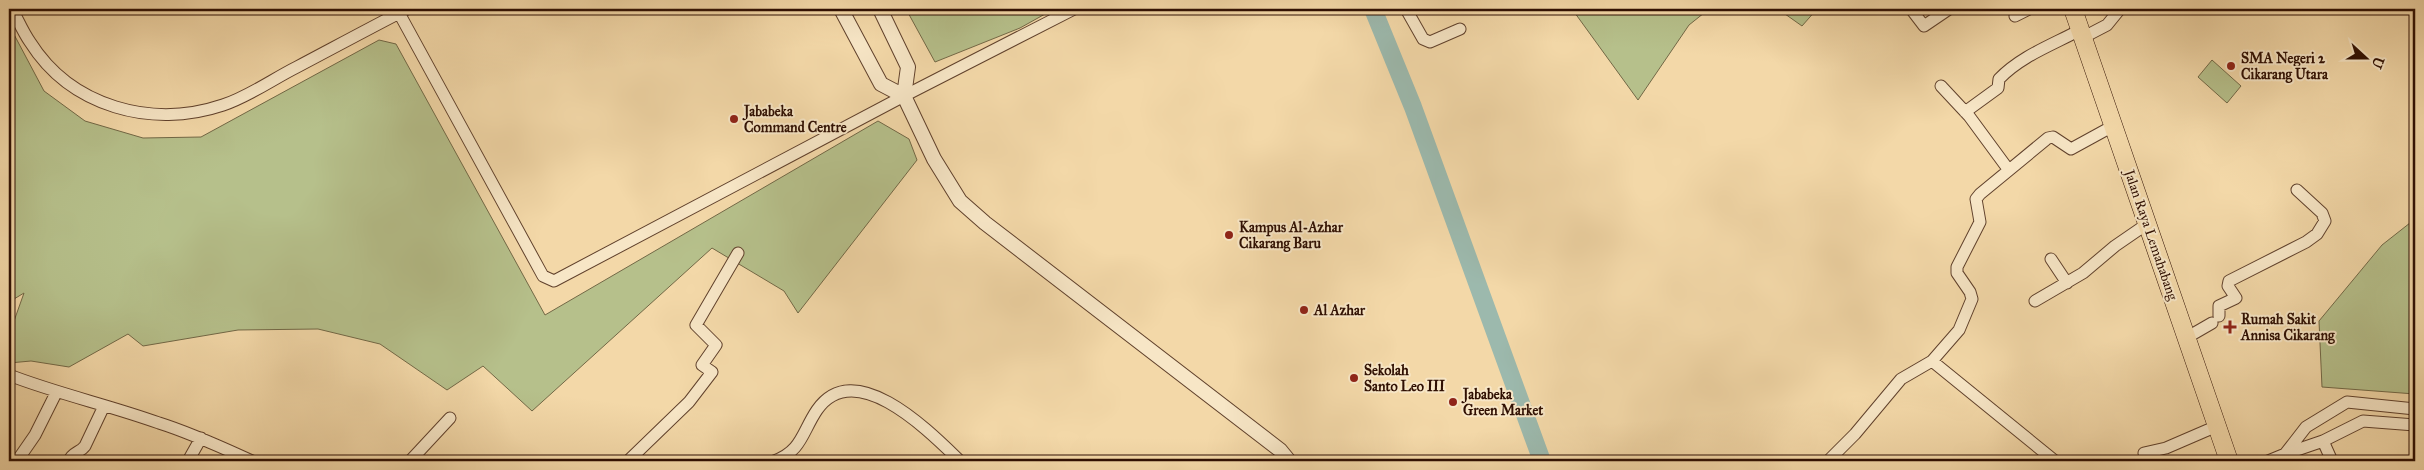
<svg xmlns="http://www.w3.org/2000/svg" width="2424" height="470" viewBox="0 0 2424 470" font-family="'IM FELL Great Primer',serif">
	<style>
		.green { fill: #b6c08b; stroke: #726846 }
		.lines { fill: none; stroke-linecap: round; stroke-linejoin: round }
		.river { stroke: #9cb9ad; stroke-width: 18 }
		.minor-casing { stroke: #60412c; stroke-width: 13 }
		.tertiary-casing { stroke: #60412c; stroke-width: 16 }
		.primary-casing { stroke: #2f0f02; stroke-width: 19 }
		.minor { stroke: #f7e6c6; stroke-width: 11 }
		.tertiary { stroke: #f7e6c6; stroke-width: 14 }
		.primary { stroke: #f3d8a8; stroke-width: 18 }
		.poi-dot { fill: #8f2418; stroke: #f7e6c6; stroke-width: 2 }
		.labels { text-anchor: middle; dominant-baseline: central; stroke-width: 4; stroke-linejoin: round; paint-order: stroke }
		.poi-label { font-size: 14px; font-weight: bold; fill: #2f0f02; stroke: #f7e6c6; text-anchor: start }
		.street-label { font-size: 14px; fill: #2f0f02; stroke: #f7e6c6 }
	</style>
	<rect width="100%" height="100%" fill="#f3d8a8"/>
	<filter id="stains"><feTurbulence type="fractalNoise" baseFrequency=".004" numOctaves="4"/><feColorMatrix values="0 0 0 0 .2 0 0 0 0 .09 0 0 0 0 .02 0 0 0 .5 -.17"/></filter>
	<radialGradient id="worn" r=".72"><stop offset=".6" stop-color="#630" stop-opacity="0"/><stop offset="1" stop-color="#630" stop-opacity=".3"/></radialGradient>
	<!-- green -->
	<path class="green" d="M906 9H1054L1020 28 935 62Z
		M1572 9H1709L1689 25 1638 100Z
		M1778 9H1817L1802 26Z
		M9 25 44 91 85 121 143 138 201 137 379 40 396 44 545 315 878 121 909 139 917 160 798 313 784 291 712 248 532 411 483 366 447 390 380 344 318 329 238 330 143 346 128 334 69 367 31 361 9 363V335L24 293 9 302Z
		M2212 60 2241 86 2227 103 2198 77Z
		M2415 219V394L2322 387 2319 321 2382 245Z"/>
	<g class="lines">
		<!-- river -->
		<path class="river" d="M1373 9 1413 107 1542 461"/>
		<defs>
			<path id="minor" d="M12 9C18 20 23 32 30 42 71 107 152 129 223 105 248 97 273 79 297 67 333 48 370 28 407 9
				M1406 9 1423 39 1430 42 1460 29
				M1911 9 1924 26 1949 9
				M399 13 543 276 554 281 904 96 1074 9
				M2015 16 2029 9
				M2082 38 2107 25 2120 9
				M1941 86 1969 116 2008 169
				M1965 112 1998 88 1999 79C2021 56 2052 45 2080 30
				M2051 259 2067 283
				M2035 301 2083 273 2115 246 2147 224
				M2219 316V306L2236 298 2228 286 2229 281 2306 242 2317 234 2325 221 2322 213 2297 190
				M2186 338 2212 323
				M1932 361 2055 461
				M9 375C58 394 109 405 159 423 191 433 221 447 252 461
				M2415 409 2347 402 2306 427 2285 454 2323 441 2363 421 2415 425
				M2323 441 2332 461
				M2144 453 2166 448 2217 426
				M17 461 35 435 56 393
				M69 461C72 452 80 453 85 446L104 406
				M188 461 201 438
				M410 461 450 418
				M628 461 689 402 712 372 702 365 716 345 696 325 738 253
				M774 461C802 451 802 432 817 410 855 355 931 433 960 461
				M1828 461 1855 434 1901 379 1932 361 1959 330 1972 299 1970 292 1957 273V267L1980 222 1976 199 1980 194 2048 138 2053 137 2071 149 2113 126
				M2268 461 2285 454"/>
			<path id="tertiary" d="M841 9 881 84 904 96
				M880 9 908 67 904 96 934 159 960 201 985 223 1280 450 1289 461"/>
			<path id="primary" d="M2073 9 2229 461"/>
		</defs>
		<!-- minor casing -->
		<use href="#minor" class="minor-casing"/>
		<!-- tertiary casing -->
		<use href="#tertiary" class="tertiary-casing"/>
		<!-- primary casing -->
		<use href="#primary" class="primary-casing"/>
		<!-- minor -->
		<use href="#minor" class="minor"/>
		<!-- tertiary -->
		<use href="#tertiary" class="tertiary"/>
		<!-- primary -->
		<use href="#primary" class="primary"/>
	</g>
	<!-- markers -->
	<g class="poi-dot">
		<circle cx="2231" cy="66" r="5"/>
		<circle cx="734" cy="119" r="5"/>
		<circle cx="1229" cy="235" r="5"/>
		<circle cx="1304" cy="310" r="5"/>
		<path d="M2227.5 319.5h5v5h5v5h-5v5h-5v-5h-5v-5h5z"/>
		<circle cx="1354" cy="378" r="5"/>
		<circle cx="1453" cy="402" r="5"/>
	</g>
	<g class="labels">
		<!-- poi labels -->
		<g class="poi-label">
			<text x="2241" y="58">SMA Negeri 2<tspan x="2241" dy="16">Cikarang Utara</tspan></text>
			<text x="744" y="111">Jababeka<tspan x="744" dy="16">Command Centre</tspan></text>
			<text x="1239" y="227">Kampus Al-Azhar<tspan x="1239" dy="16">Cikarang Baru</tspan></text>
			<text x="1314" y="310">Al Azhar</text>
			<text x="2241" y="319">Rumah Sakit<tspan x="2241" dy="16">Annisa Cikarang</tspan></text>
			<text x="1364" y="370">Sekolah<tspan x="1364" dy="16">Santo Leo III</tspan></text>
			<text x="1463" y="394">Jababeka<tspan x="1463" dy="16">Green Market</tspan></text>
		</g>
		<!-- street labels -->
		<g class="street-label">
			<text transform="translate(2151 235) rotate(71)">Jalan Raya Lemahabang</text>
		</g>
	</g>
	<!-- margin -->
	<rect width="2424" height="470" fill="none" stroke="#f3d8a8" stroke-width="30"/>
	<rect x="10" y="10" width="2404" height="450" fill="none" stroke="#2f0f02" stroke-width="2.5"/>
	<rect x="15" y="15" width="2394" height="440" fill="none" stroke="#2f0f02"/>
	<!-- north arrow -->
	<g transform="translate(2366 58) rotate(111)" stroke="#f7e6c6" stroke-width="4" paint-order="stroke">
	<path d="M0-4L9 19L0 12L-9 19Z" fill="#2f0f02"/>
	<text y="-8" font-size="14" font-weight="bold" text-anchor="middle" fill="#2f0f02">U</text>
	</g>
	<rect width="100%" height="100%" filter="url(#stains)"/>
	<rect width="100%" height="100%" fill="url(#worn)"/>
</svg>
